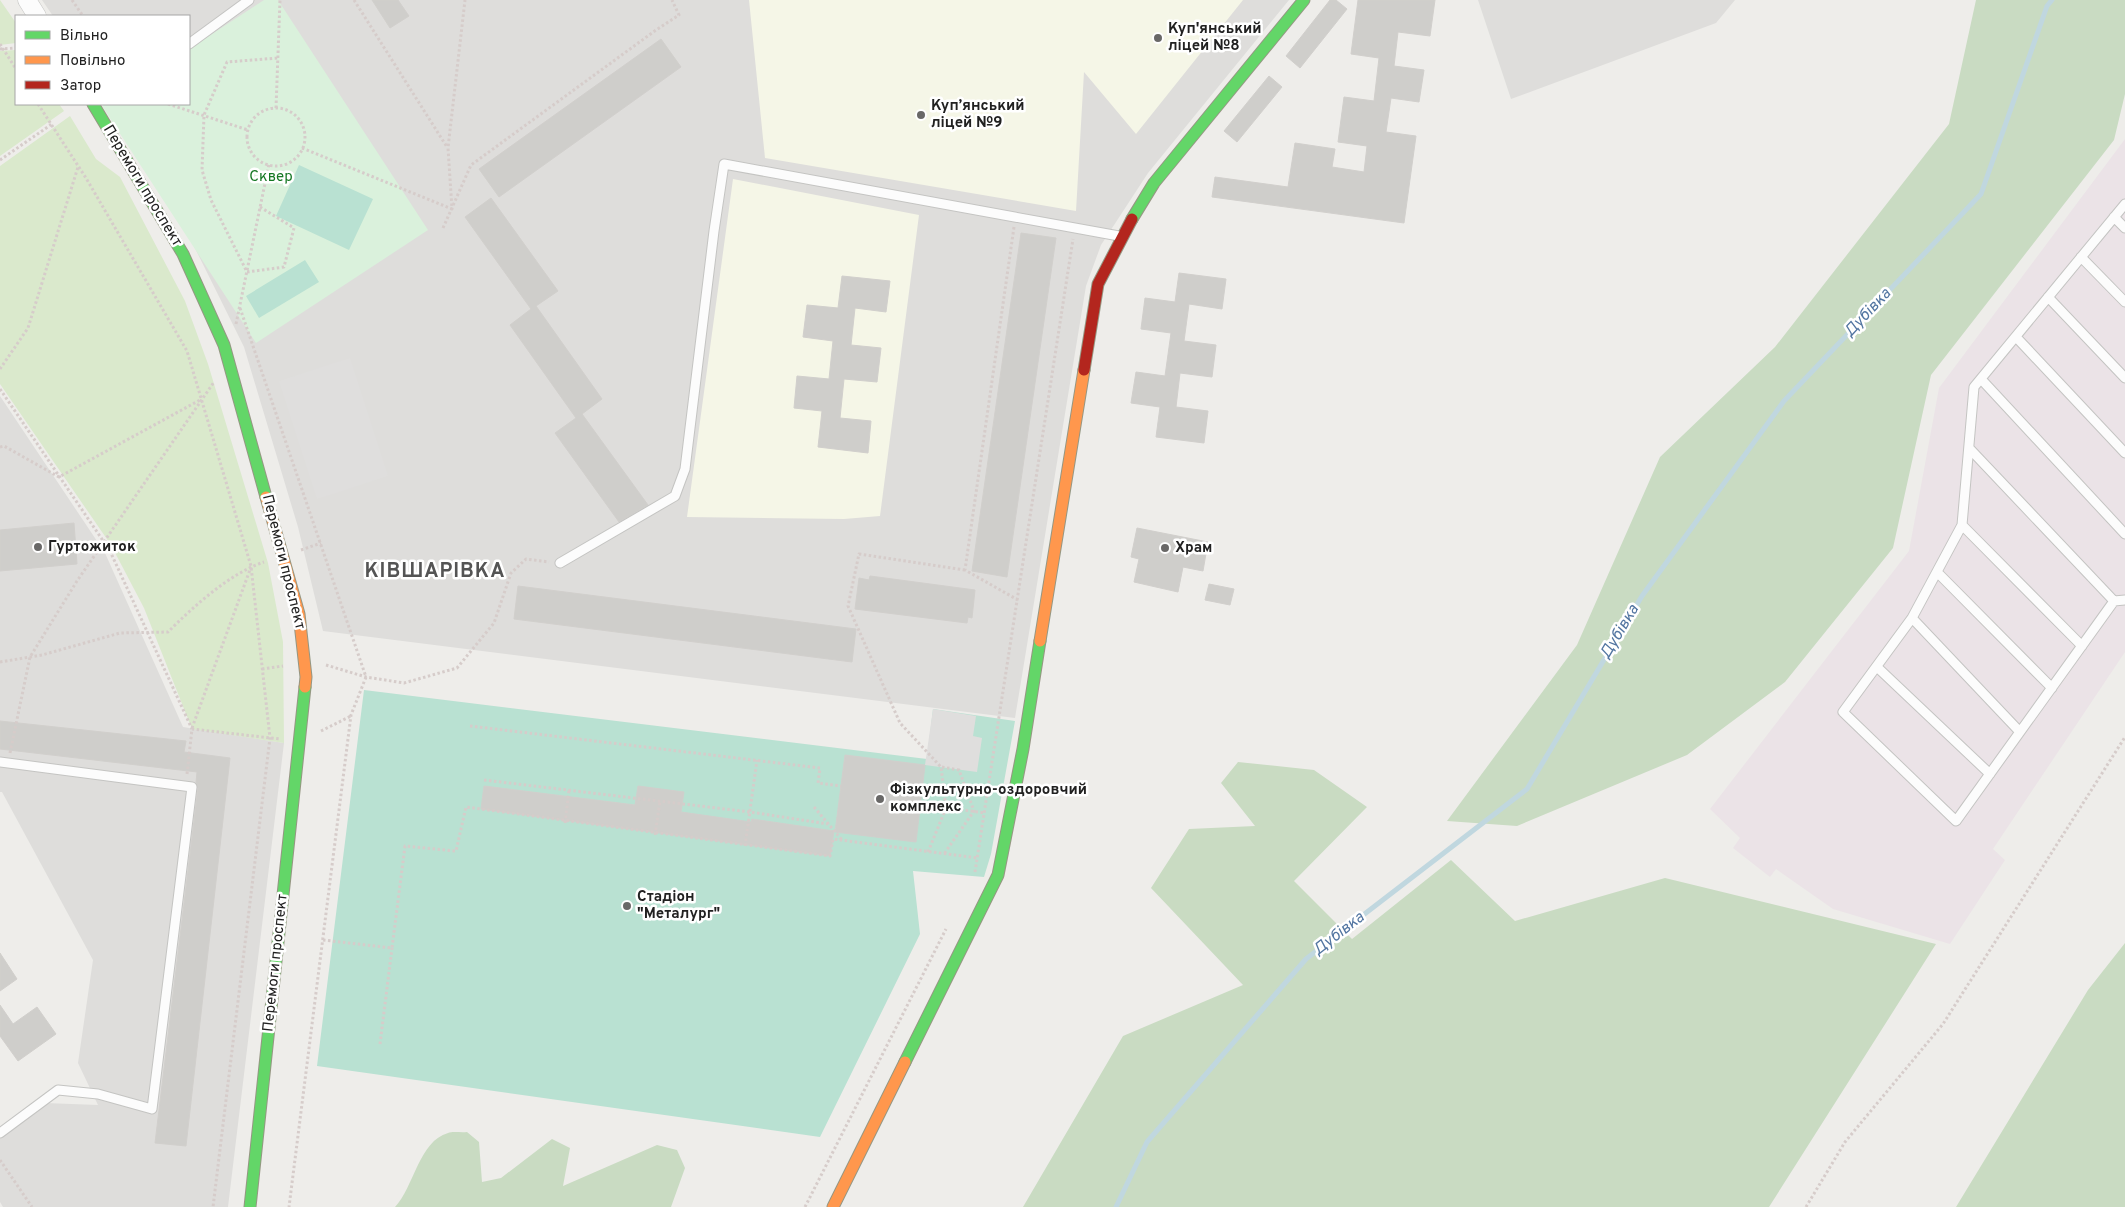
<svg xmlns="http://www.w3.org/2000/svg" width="2125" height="1207" viewBox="0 0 2125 1207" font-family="Overpass,sans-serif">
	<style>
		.residential { fill: #dedddb }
		.industrial { fill: #ebe3e7 }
		.education { fill: #f5f6e7 }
		.grass { fill: #dae9cc }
		.forest { fill: #c9dbc2 }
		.park { fill: #daf1dc }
		.pitch { fill: #b9e1d2 }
		.parking { fill: #dfdedd }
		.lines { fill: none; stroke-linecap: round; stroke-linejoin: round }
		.stream { stroke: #c0d7df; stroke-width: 5 }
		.building { fill: #cfcecb; stroke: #d1cfcc }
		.lane-casing { stroke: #c4c4c2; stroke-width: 11 }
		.street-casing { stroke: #c4c4c2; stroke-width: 19 }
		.fast-casing { stroke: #959783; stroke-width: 13 }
		.slow-casing { stroke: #959783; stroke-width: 13 }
		.jam-casing { stroke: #959783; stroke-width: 13 }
		.path { stroke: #d6ccca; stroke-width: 3; stroke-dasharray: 2.5 2.5; stroke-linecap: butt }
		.lane { stroke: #fcfcfc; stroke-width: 9 }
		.street { stroke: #fcfcfc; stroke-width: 18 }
		.fast { stroke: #63d668; stroke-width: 11 }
		.slow { stroke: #ff974d; stroke-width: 11 }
		.jam { stroke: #b3261e; stroke-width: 11 }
		.poi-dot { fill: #696867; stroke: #fff; stroke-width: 2 }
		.labels { text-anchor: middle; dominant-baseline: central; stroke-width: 5; stroke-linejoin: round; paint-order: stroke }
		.poi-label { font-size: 15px; font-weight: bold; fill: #212121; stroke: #fff; text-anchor: start }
		.park-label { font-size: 15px; fill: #167824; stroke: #fff }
		.street-label { font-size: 15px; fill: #212121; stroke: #fff }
		.water-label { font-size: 16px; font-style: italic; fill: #5275a1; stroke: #fff }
		.district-label { font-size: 20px; font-weight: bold; letter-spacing: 1px; fill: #545454; stroke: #fff }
	</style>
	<rect width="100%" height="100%" fill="#eeedea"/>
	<!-- residential -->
	<path class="residential" d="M42 0H1289L1148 173 1101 245 1086 286 1015 718 323 631 298 527 244 347 183 224 189 104V16H53Z
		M1478 0H1735L1716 23 1511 99Z
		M0 396 105 553 183 727 284 743 228 1207H3L0 1202V1137L45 1103 98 1105 78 1063 93 960 2 792H0Z"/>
	<!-- industrial -->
	<path class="industrial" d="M2125 139V652L1993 849 2005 860 1950 944 1833 909 1776 869 1770 877 1733 848 1740 838 1710 809 1909 551 1939 388Z"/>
	<!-- education -->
	<path class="education" d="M749 0H1243L1136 134 1084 72 1076 211 765 158Z
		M733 179 919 215 880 516 844 519 687 517Z"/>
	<!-- grass -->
	<path class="grass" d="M0 0 16 23V43L0 45Z
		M16 50V104H59L64 111 0 156V51Z
		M70 116 96 159 120 177 185 301 208 364 268 563 283 642 284 743 192 729 144 608 111 545 0 384V166Z"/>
	<!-- forest -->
	<path class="forest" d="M1976 0H2125V94L2114 140 1931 375 1893 548 1785 682 1687 755 1517 826 1447 821 1577 645 1660 457 1775 347 1949 124Z
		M1238 762 1314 770 1367 807 1294 881 1352 939 1451 860 1515 921 1665 878 1936 944 1769 1207H1023L1123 1036 1243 985 1151 888 1189 829 1255 826 1221 783Z
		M2125 943V1207H1956L2088 990Z
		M467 1132 479 1142 482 1182 501 1178 552 1139 570 1148 563 1186 657 1145 677 1150 685 1168 671 1207H395C414 1187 419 1141 448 1133 453 1131 461 1133 467 1132Z"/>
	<!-- park -->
	<path class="park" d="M264 0H278L428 230 256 343 102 106 106 104H189V49Z"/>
	<!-- pitch -->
	<path class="pitch" d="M299 165 373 199 349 250 276 216Z
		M305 260 319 282 259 318 246 296Z
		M364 690 927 759 933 709 1015 721 991 854 984 877 913 871 920 934 820 1137 317 1066Z"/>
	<!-- parking -->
	<path class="parking" d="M350 358 388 476 317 499 279 381Z
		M933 709 976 716 973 736 982 738 977 772 925 765Z"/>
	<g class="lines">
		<!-- stream -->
		<path class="stream" d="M1116 1207 1147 1142 1306 959 1527 789 1642 596 1784 401 1981 194 2047 6 2052 0"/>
	</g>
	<!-- building -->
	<path class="building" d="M372 0H398L409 16 390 28Z
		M1330 0H1336L1347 9 1300 68 1286 56Z
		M1358 0H1435L1430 36 1398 32 1394 66 1424 70 1419 102 1391 98 1386 132 1416 136 1404 223 1212 197 1215 177 1288 187 1295 143 1335 149 1332 167 1364 172 1367 146 1338 142 1344 97 1374 101 1379 58 1351 54Z
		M661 39 681 67 499 197 479 169Z
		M1269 76 1282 87 1237 142 1224 131Z
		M491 198 558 291 536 306 602 399 582 414 648 505 619 522 555 433 576 418 510 325 531 309 465 217Z
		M1021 233 1056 238 1007 577 972 571Z
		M1179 273 1226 279 1222 309 1189 304 1184 341 1216 345 1212 377 1180 373 1176 407 1208 411 1204 443 1156 437 1160 407 1131 403 1136 372 1165 376 1171 333 1141 329 1145 298 1175 302Z
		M842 276 890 281 886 312 855 308 851 345 881 348 877 382 844 379 840 418 871 421 868 453 818 447 822 411 794 408 797 376 829 379 833 341 803 337 807 305 838 308Z
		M74 523 77 564 0 571V530Z
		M1137 528 1208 542 1203 571 1183 567 1178 592 1134 582 1139 559 1131 557Z
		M870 576 975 590 972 618 968 617 967 623 855 609 859 578 869 580Z
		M1209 584 1234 589 1230 605 1205 600Z
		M518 586 856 629 852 662 514 619Z
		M0 721 186 741 184 752 230 758 186 1146 155 1143 198 788 196 783 197 772 0 749Z
		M845 755 925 765 916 842 835 832Z
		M484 786 635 805 638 786 684 792 681 812 751 822 752 819 834 831 830 856 481 809Z
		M0 953 17 979 0 991Z
		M0 1005 13 1024 37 1007 56 1034 18 1061 0 1036Z"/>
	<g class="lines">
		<defs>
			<path id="lane" d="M189 44 249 0
				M2125 204 1974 387 1962 525 1912 618 1843 712 1956 821 2114 601 2125 600
				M2114 217 2125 228
				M2081 257 2125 302
				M2048 297 2125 378
				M2016 337 2125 453
				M1981 379 2125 534
				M1969 448 2114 601
				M1962 525 2082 646
				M560 563 675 496 685 469 714 231 724 164 1119 236
				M1937 572 2052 688
				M1912 618 2020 732
				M1877 667 1990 774
				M0 762 192 787 152 1109 98 1094 58 1090 0 1133"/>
			<path id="street" d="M27 0 37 16"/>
			<path id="fast" d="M93 104 183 254 224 345 266 497
				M1132 219 1154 183 1304 0
				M905 1062 998 875 1023 749 1040 641
				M250 1207 305 687"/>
			<path id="slow" d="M266 497 299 614 306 677 305 687
				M1040 641 1084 370
				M833 1207 905 1062"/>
			<path id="jam" d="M1084 370 1098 284 1132 219"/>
		</defs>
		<!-- lane casing -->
		<use href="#lane" class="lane-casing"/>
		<!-- street casing -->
		<use href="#street" class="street-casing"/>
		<!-- fast casing -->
		<use href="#fast" class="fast-casing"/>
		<!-- slow casing -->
		<use href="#slow" class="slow-casing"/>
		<!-- jam casing -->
		<use href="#jam" class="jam-casing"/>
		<!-- path -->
		<path class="path" d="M72 0 83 16
			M354 0 447 147
			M0 44 16 69
			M0 49 16 48
			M38 104 86 178 187 351 251 566 270 738 213 1207
			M168 104 248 130
			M276 108 280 0
			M247 137a29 29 0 1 1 58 0a29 29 0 1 1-58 0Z
			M302 148 452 209 448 148 465 0
			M0 160 52 124
			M260 207 294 228 284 267 247 272 211 200 202 170 204 115 227 62 278 58
			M1014 227 965 570 1018 600
			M443 228 471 165 656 30 679 15 672 0
			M240 308 366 677 351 715 289 1207
			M236 324 269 164
			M0 369 28 328 78 167
			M0 389 110 551 192 729
			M0 447 4 446 59 477 200 400
			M301 550 321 543
			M0 662 42 655 120 633 168 632C193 607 230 573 264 562
			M326 665 366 677 404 683 457 668 494 623 511 573 526 559 549 562
			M262 669 283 666
			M470 726 820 768 818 783 841 786
			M192 728 251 567
			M321 731 351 716
			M10 753 30 657 77 581 214 382
			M942 767 959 770 974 811 944 854
			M187 774 192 729 280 739
			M484 780 750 812 828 824
			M921 804 985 813
			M814 807 842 840
			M565 823 569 790
			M655 835 660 801
			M745 846 757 760
			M928 852 946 808 941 767 900 723 848 606 859 554 965 570
			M975 872 1073 239
			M323 940 392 948 405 846 456 851 466 807 830 856 833 839 978 858
			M380 1044 392 948
			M0 1160 32 1207
			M805 1207 946 929
			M1806 1207 1845 1142 1943 1024 2125 737"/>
		<!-- lane -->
		<use href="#lane" class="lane"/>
		<!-- street -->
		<use href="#street" class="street"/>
		<!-- fast -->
		<use href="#fast" class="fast"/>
		<!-- slow -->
		<use href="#slow" class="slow"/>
		<!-- jam -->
		<use href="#jam" class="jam"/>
	</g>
	<!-- markers -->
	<g class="poi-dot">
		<circle cx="1158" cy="38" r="5"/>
		<circle cx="921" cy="115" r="5"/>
		<circle cx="38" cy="547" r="5"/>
		<circle cx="1165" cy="548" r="5"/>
		<circle cx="880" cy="799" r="5"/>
		<circle cx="627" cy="906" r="5"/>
	</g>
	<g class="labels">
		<!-- poi labels -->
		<g class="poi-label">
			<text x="1168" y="29">Куп'янський<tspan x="1168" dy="17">ліцей №8</tspan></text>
			<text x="931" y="106">Куп’янський<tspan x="931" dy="17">ліцей №9</tspan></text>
			<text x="48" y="547">Гуртожиток</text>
			<text x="1175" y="548">Храм</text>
			<text x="890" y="790">Фізкультурно-оздоровчий<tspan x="890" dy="17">комплекс</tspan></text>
			<text x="637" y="897">Стадіон<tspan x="637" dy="17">"Металург"</tspan></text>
		</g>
		<!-- park labels -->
		<g class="park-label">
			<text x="271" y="177">Сквер</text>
		</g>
		<!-- street labels -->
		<g class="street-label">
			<text transform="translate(142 186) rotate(59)">Перемоги проспект</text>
			<text transform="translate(283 562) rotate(76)">Перемоги проспект</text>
			<text transform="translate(276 963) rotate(-84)">Перемоги проспект</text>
		</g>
		<!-- water labels -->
		<g class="water-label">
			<text transform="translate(1868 313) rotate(-47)">Дубівка</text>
			<text transform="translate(1620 632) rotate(-59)">Дубівка</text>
			<text transform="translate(1339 934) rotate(-38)">Дубівка</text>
		</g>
		<!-- district labels -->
		<g class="district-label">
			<text x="435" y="572">КІВШАРІВКА</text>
		</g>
	</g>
	<!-- legend -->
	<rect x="15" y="15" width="175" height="90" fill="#ffffff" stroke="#a6a6a6"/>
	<rect x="25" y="31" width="25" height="8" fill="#63d668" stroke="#a6a6a6"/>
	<text x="60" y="40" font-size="15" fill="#212121">Вільно</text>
	<rect x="25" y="56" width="25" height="8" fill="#ff974d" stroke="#a6a6a6"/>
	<text x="60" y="65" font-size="15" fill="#212121">Повільно</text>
	<rect x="25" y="81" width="25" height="8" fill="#b3261e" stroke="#a6a6a6"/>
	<text x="60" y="90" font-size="15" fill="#212121">Затор</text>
</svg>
